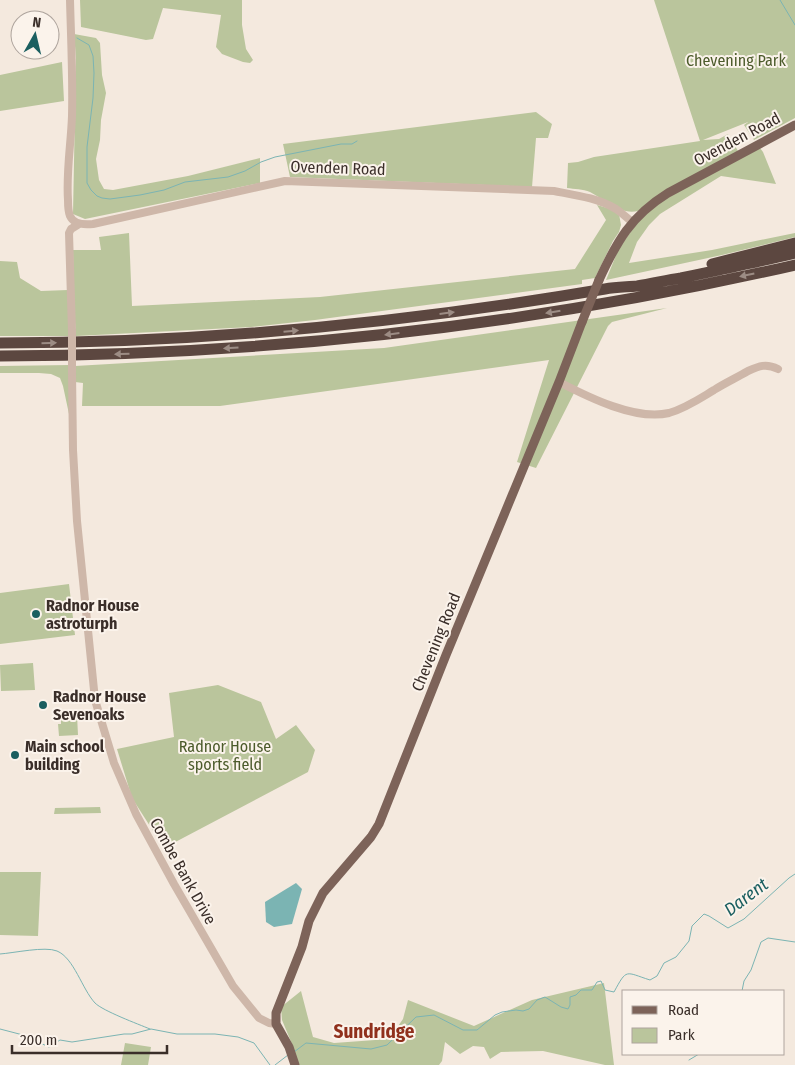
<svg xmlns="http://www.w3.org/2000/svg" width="795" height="1065" viewBox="0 0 795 1065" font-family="'Fira Sans Condensed',sans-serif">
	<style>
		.green { fill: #bac59c }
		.water { fill: #7bb4b3 }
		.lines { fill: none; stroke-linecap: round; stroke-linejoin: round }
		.stream { stroke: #7bb4b3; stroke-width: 1 }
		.minor { stroke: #ceb7a9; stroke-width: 8 }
		.major { stroke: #7d6359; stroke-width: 9 }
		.highway { stroke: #5c4740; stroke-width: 11 }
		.minor-bridge { stroke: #ceb7a9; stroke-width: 8 }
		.major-bridge { stroke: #7d6359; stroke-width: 9 }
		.oneway { fill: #9c8c84 }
		.poi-dot { fill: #1b5f60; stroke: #fbf3eb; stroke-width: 2 }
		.labels { text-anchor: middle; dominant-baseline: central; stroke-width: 4; stroke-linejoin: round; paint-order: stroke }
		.park-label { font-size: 16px; fill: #4c5b2b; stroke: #fbf3eb }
		.street-label { font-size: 16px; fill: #3a2e29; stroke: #fbf3eb }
		.poi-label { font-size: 16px; font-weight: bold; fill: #3a2e29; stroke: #fbf3eb; text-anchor: start }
		.water-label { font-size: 18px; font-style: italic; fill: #1b5f60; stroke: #fbf3eb }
		.quarter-label { font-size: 19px; font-weight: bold; fill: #90301c; stroke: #fbf3eb }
	</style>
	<rect width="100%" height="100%" fill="#f4e9de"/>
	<!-- green -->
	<path class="green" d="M80 0H242V25L246 49 253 60 250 63 243 62 222 54 216 47 221 15 163 8 153 39 146 40 81 27Z
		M654 0H795V118L754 140 744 125 748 122 703 140 719 139 728 134 738 151 638 211C619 215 606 200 590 192 583 189 574 189 567 188L568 163 578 162 594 157 700 141Z
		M74 34 96 38 100 43 102 75 106 93 101 120 100 140 96 159 99 180 104 189 113 190 188 176 260 158V183L85 219 73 214 76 58Z
		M62 62 64 101 0 111V75Z
		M536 112 552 124 548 138H536L532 187 290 177 283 144Z
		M760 148 763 152 776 184 721 176 660 214 649 225 637 242 629 263 712 250 795 233V237L722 255 606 280 619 248 641 218 656 205 674 194Z
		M597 205 614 210 619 214 621 225 619 232 613 241 595 278 582 280V284L315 320 251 327 76 336 74 308 73 250H101L99 237 129 233 132 306 320 297 575 269 606 220Z
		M0 261 17 262 20 278 41 291 68 290 69 336H0Z
		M667 308 612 322 608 326 536 468 517 462 549 360 220 406H82L83 383 75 382V366L384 348Z
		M70 365 69 414 63 386 60 378 51 374 39 373H0V366Z
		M69 584 75 635 0 644V593Z
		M33 663 35 690 1 691 0 665Z
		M218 685 261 702 276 739 296 725 315 750 308 772 164 848 132 798 117 749 174 737 169 693Z
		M77 715 78 735 59 736 58 724H61V716L74 717Z
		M100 807 101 813 54 814 55 808Z
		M0 872H41L38 936 0 935Z
		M604 983 614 1065H605L543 1051 501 1052 490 1059 484 1047 473 1046 460 1054 445 1042 442 1061 439 1065H299L292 1044 282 1020 281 1007 301 991 313 1037 334 1043 389 1039 403 1019 408 1000 474 1026 532 1000Z
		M125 1043 151 1047 148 1065H121Z"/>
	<!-- water -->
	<path class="water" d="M296 883 302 889 292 924 274 927 266 922 265 902Z"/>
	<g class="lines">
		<!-- stream -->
		<path class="stream" d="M780 0 795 25
			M77 38 89 45 93 56 94 73 93 98 87 147V183L91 190 97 196 102 198 110 199 140 195 164 190 185 182 228 177 245 171 261 162 275 157 341 144H352L357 141
			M0 954C14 953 45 946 57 951 74 958 82 989 95 1003 103 1011 138 1024 150 1029
			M742 991 744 981 751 970 761 942 768 938 795 942
			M0 1029 23 1035 49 1047 60 1040 72 1042 124 1034H132L151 1029 177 1034H215L238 1037 254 1043 270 1065
			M294 1052 306 1043 371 1049 387 1045 416 1017 434 1015 463 1030H477L495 1015 502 1012 516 1010 523 1011 529 1009 537 1000 545 997 561 1007 568 1009 570 1005V997L576 995 581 990H592L597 982 601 981 605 990 614 992C627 968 625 972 650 980L657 976 664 963 676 957 689 941 692 926 704 914 709 916 728 928 744 919 789 878 795 874
			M689 1060 699 1054
			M275 1065 288 1055"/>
		<!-- minor -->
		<path class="minor" d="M70 0C71 39 73 77 72 116 71 144 66 172 68 200 68 205 68 211 70 216 74 225 84 225 93 224L285 181 554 191C575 195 598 198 616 209 622 213 627 218 632 222
			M72 331 69 233 71 229 79 224
			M72 372 73 450 77 521 93 680 95 700 114 763 136 814 174 884 233 986 259 1018 269 1023 276 1024
			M559 382C588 397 636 421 669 413 686 408 699 399 714 390 725 383 736 378 748 371 759 366 766 363 778 369"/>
		<!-- major -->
		<path class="major" d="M599 280C617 241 631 216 668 193L795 125
			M295 1065 289 1047 276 1024V1013L302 947 309 921 323 893 371 837 379 824 446 655 559 382 582 322"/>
		<!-- highway -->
		<path class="highway" d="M712 264 795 243
			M0 343C203 343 405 323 605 289 616 287 627 287 637 286 652 284 666 280 681 278 719 270 757 262 795 253
			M0 356C268 355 534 325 795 265"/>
		<!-- minor-bridge -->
		<path class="minor-bridge" d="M72 331V372"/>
		<!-- major-bridge -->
		<path class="major-bridge" d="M582 322 599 280"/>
	</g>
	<!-- one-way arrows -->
	<defs><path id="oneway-solid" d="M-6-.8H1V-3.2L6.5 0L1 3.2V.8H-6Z" transform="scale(1.25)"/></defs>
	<g class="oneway">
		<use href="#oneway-solid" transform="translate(747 275) rotate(168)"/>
		<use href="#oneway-solid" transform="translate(553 312) rotate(171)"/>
		<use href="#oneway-solid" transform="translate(447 313) rotate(-7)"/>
		<use href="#oneway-solid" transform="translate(291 331) rotate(-5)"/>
		<use href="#oneway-solid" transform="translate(392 334) rotate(173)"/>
		<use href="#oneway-solid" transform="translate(49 343) rotate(-1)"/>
		<use href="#oneway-solid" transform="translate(231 348) rotate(177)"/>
		<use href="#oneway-solid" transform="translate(122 354) rotate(178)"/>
	</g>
	<!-- markers -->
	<g class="poi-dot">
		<circle cx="36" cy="614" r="5"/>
		<circle cx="43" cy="705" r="5"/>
		<circle cx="15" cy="755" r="5"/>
	</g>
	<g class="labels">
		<!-- park labels -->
		<g class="park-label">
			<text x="736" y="60">Chevening Park</text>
			<text x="225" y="746">Radnor House<tspan x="225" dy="18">sports field</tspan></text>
		</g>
		<!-- street labels -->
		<g class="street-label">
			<text transform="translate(737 139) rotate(-28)">Ovenden Road</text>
			<text transform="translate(338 168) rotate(2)">Ovenden Road</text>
			<text transform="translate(436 642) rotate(-68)">Chevening Road</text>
			<text transform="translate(183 871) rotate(61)">Combe Bank Drive</text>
		</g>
		<!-- poi labels -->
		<g class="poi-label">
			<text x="46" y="605">Radnor House<tspan x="46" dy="18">astroturph</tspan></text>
			<text x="53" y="696">Radnor House<tspan x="53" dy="18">Sevenoaks</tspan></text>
			<text x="25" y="746">Main school<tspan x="25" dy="18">building</tspan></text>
		</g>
		<!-- water labels -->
		<g class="water-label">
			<text transform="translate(746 897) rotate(-37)">Darent</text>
		</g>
		<!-- quarter labels -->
		<g class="quarter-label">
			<text x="374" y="1031">Sundridge</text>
		</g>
	</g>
	<!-- legend -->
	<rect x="622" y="990" width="162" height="65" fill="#fbf3eb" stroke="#aea49d"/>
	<rect x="632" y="1006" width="25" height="8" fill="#7d6359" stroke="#aea49d"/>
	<text x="668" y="1015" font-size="15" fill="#3a2e29">Road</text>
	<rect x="632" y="1028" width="25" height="15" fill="#bac59c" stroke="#aea49d"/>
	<text x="668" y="1040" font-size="15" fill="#3a2e29">Park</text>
	<!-- north arrow -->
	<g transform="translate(35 35) rotate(8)"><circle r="24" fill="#fbf3eb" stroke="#aea49d"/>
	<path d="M0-4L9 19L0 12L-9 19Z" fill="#1b5f60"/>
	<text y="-8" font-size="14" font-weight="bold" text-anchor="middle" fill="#3a2e29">N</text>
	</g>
	<!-- scale -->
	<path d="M12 1045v8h155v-8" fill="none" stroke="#3a2e29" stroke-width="2.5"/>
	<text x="20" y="1045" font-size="15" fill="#3a2e29" stroke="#fbf3eb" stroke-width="4" paint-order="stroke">200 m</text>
</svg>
